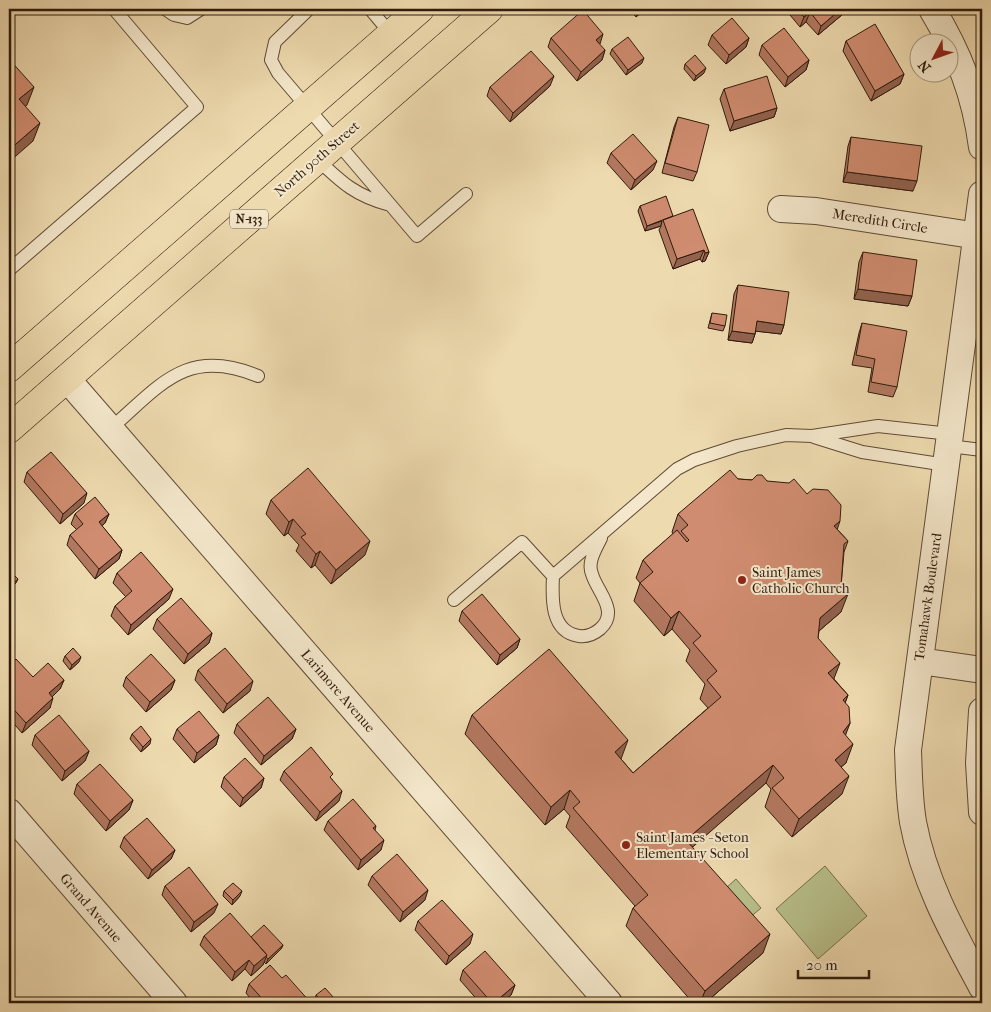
<svg xmlns="http://www.w3.org/2000/svg" width="991" height="1012" viewBox="0 0 991 1012" font-family="'IM FELL French Canon',serif">
	<style>
		.green { fill: #b8c08b; stroke: #746d4b }
		.lines { fill: none; stroke-linecap: round; stroke-linejoin: round }
		.lane-casing { stroke: #5f4a34; stroke-width: 14 }
		.street-casing { stroke: #5f4a34; stroke-width: 28 }
		.primary-casing { stroke: #2f1a0b; stroke-width: 29 }
		.lane { stroke: #f4e7cb; stroke-width: 12 }
		.street { stroke: #f4e7cb; stroke-width: 26 }
		.primary { stroke: #eedaaf; stroke-width: 28 }
		.wall { fill: #b37860; stroke: #2f1a0b }
		.shaded-wall { fill: #92624e; stroke: #2f1a0b }
		.building { fill: #d08c70; stroke: #2f1a0b }
		.poi-dot { fill: #8f2418; stroke: #f4e7cb; stroke-width: 2 }
		.labels { text-anchor: middle; dominant-baseline: central; stroke-width: 4; stroke-linejoin: round; paint-order: stroke }
		.shield { fill: #f4e7cb; stroke: #6a5845; stroke-width: 1 }
		.shield-label { font-size: 12px; font-weight: bold; fill: #2f1a0b }
		.street-label { font-size: 14px; fill: #2f1a0b; stroke: #f4e7cb }
		.poi-label { font-size: 14px; fill: #2f1a0b; stroke: #f4e7cb; text-anchor: start }
	</style>
	<rect width="100%" height="100%" fill="#eedaaf"/>
	<filter id="stains"><feTurbulence type="fractalNoise" baseFrequency=".004" numOctaves="4"/><feColorMatrix values="0 0 0 0 .2 0 0 0 0 .09 0 0 0 0 .02 0 0 0 .5 -.17"/></filter>
	<radialGradient id="worn" r=".72"><stop offset=".6" stop-color="#630" stop-opacity="0"/><stop offset="1" stop-color="#630" stop-opacity=".3"/></radialGradient>
	<!-- green -->
	<path class="green" d="M825 866 867 916 818 959 776 909Z
		M736 879 761 908 741 925 716 897Z"/>
	<g class="lines">
		<defs>
			<path id="lane" d="M165 9 174 15 187 18 201 9
				M309 9 275 42 271 60 278 73 417 236 466 194
				M370 9 391 34
				M317 159C342 183 356 196 390 205
				M9 270 197 107 114 9
				M110 429C160 386 186 346 258 376
				M814 437 862 452 946 465
				M949 446 982 450
				M553 576C552 597 550 632 579 636 586 637 594 634 600 629 620 611 597 592 592 574 587 562 596 549 601 538
				M454 600 522 542 553 576 677 469 694 460 737 446 786 435 812 436 878 426 950 434"/>
			<path id="street" d="M932 9C959 54 975 94 982 147
				M982 194 908 750C909 774 909 798 913 822 924 882 954 935 982 987
				M781 209 816 211 978 236
				M67 379 609 1003
				M920 661 982 670
				M982 711 979 763 982 812
				M9 812 174 1003"/>
			<path id="primary" d="M9 368 420 9
				M9 429 489 9"/>
		</defs>
		<!-- lane casing -->
		<use href="#lane" class="lane-casing"/>
		<!-- street casing -->
		<use href="#street" class="street-casing"/>
		<!-- primary casing -->
		<use href="#primary" class="primary-casing"/>
		<!-- lane -->
		<use href="#lane" class="lane"/>
		<!-- street -->
		<use href="#street" class="street"/>
		<!-- primary -->
		<use href="#primary" class="primary"/>
	</g>
	<!-- wall -->
	<path class="wall" d="M629 9H645L636 17Z
		M785 9H849L818 35 806 22 800 27Z
		M712 35 749 38 746 47 726 64 708 45Z
		M551 38 605 50 602 60 577 81 548 47Z
		M846 41 904 74 900 84 871 101 843 51Z
		M762 45 809 60 806 70 785 87 759 55Z
		M612 49 642 63 626 75 610 54Z
		M685 64 704 73 694 81 684 69Z
		M550 86 510 122 487 96 490 87Z
		M724 89 777 108 774 117 730 131 720 99Z
		M678 117 697 172 693 181 662 173 674 127Z
		M851 137 913 191 843 182 848 146Z
		M611 153 653 170 631 190 607 163Z
		M640 206 673 216 709 252 705 261 702 262 700 259 673 269 659 230 661 226 645 231 638 211Z
		M863 252 912 296 908 306 854 299 859 262Z
		M738 285 784 325 781 334 756 331 752 343 728 340 734 294Z
		M712 313 725 326 723 331 708 328Z
		M862 323 897 387 893 397 868 392 872 368 852 365 859 333Z
		M27 472 84 503 60 524 24 482Z
		M738 479 767 481 837 529 848 541 844 552 841 586V612L819 631 818 638 834 679 848 695 845 703 850 723 845 735 846 763 841 767 842 794 792 837 765 807 771 789 766 783 692 847 763 953 705 1003H693L626 926 633 908 635 906 566 827 570 816 564 809 545 825 465 734 472 715 621 759 633 773 708 708 700 699 705 684 686 661 690 650 672 629 664 636 634 601 640 583 636 578 643 560 673 534 672 532 678 514Z
		M271 500 365 555 331 584 315 565 311 568 296 551 299 545 288 533 284 536 266 514Z
		M75 514H109L105 523 102 526 122 550 119 559 95 579 67 545 70 535 77 530 71 524Z
		M117 573 169 599 128 635 111 616 115 606 126 597 113 583Z
		M462 611 520 639 517 648 497 665 459 621Z
		M157 619 212 633 209 643 184 664 153 629Z
		M65 656 79 662 70 670 63 661Z
		M9 666 33 677 64 680 60 689 52 697 50 708 22 733 9 718Z
		M198 670 250 691 223 713 195 680Z
		M126 677 175 680 171 690 146 712 123 686Z
		M237 724 296 729 292 739 261 765 234 733Z
		M177 729 219 735 216 745 194 763 173 739Z
		M132 734 150 744 141 752 130 739Z
		M35 735 89 751 85 761 62 781 32 745Z
		M284 771 332 779 339 801 316 821 280 780Z
		M224 777 264 778 261 788 240 807 221 787Z
		M77 784 133 800 129 810 106 831 74 794Z
		M328 821 376 826 375 830 381 850 358 870 324 830Z
		M124 837 175 850 171 859 148 879 120 847Z
		M372 876 425 900 400 922 368 885Z
		M165 886 214 913 191 932 162 895Z
		M224 891 240 896 232 905 223 896Z
		M418 921 470 944 446 965 415 930Z
		M204 936 251 937 283 945 281 949 266 964 264 962 263 965 251 976 245 969 232 981 200 945Z
		M463 970 515 985 511 995 502 1003H480L460 980Z
		M282 978 311 1003H254L246 993 249 984Z
		M316 995 332 1003H318L315 1000Z"/>
	<!-- shaded-wall -->
	<path class="shaded-wall" d="M639 9H645L636 17Z
		M841 9H849L818 35 821 26Z
		M810 12 806 22 800 27 804 17Z
		M603 34 600 44 596 40Z
		M749 38 746 47 726 64 729 55Z
		M605 50 602 60 577 81 581 72Z
		M644 58 642 63 626 75 628 70Z
		M809 60 806 70 785 87 788 77Z
		M706 68 704 73 694 81 696 76Z
		M904 74 900 84 871 101 875 91Z
		M554 76 550 86 510 122 513 113Z
		M34 87 27 105 13 118 19 99Z
		M777 108 774 117 730 131 734 121Z
		M40 123 33 141 9 162V150Z
		M657 161 653 170 631 190 635 180Z
		M847 172 917 181 913 191 843 182Z
		M662 221 661 226 645 231 647 226Z
		M704 250 700 259 673 269 677 259Z
		M709 252 705 261 702 262 705 253Z
		M858 289 912 296 908 306 854 299Z
		M757 321 784 325 781 334 754 331Z
		M732 331 755 334 752 343 728 340Z
		M87 493 84 503 60 524 63 514Z
		M109 514 105 523 95 532 99 522Z
		M293 519 288 533 284 536 289 522Z
		M840 521 834 539V526Z
		M370 541 365 555 331 584 336 570Z
		M122 550 119 559 95 579 99 569Z
		M320 551 315 565 311 568 316 554Z
		M18 579 16 583 9 590 10 586Z
		M173 589 169 599 128 635 131 625Z
		M848 594 841 612 813 636 820 618Z
		M679 611 672 629 664 636 671 618Z
		M212 633 209 643 184 664 188 654Z
		M520 639 517 648 497 665 500 655Z
		M81 657 79 662 70 670 72 665Z
		M840 663 833 681 828 673Z
		M64 680 60 689 46 703 49 693Z
		M175 680 171 690 146 712 150 702Z
		M253 681 250 691 223 713 227 704Z
		M848 695 841 714 843 700Z
		M53 698 50 708 22 733 26 723Z
		M850 723 843 742V732Z
		M296 729 292 739 261 765 264 756Z
		M219 735 216 745 194 763 197 753Z
		M151 739 150 744 141 752 143 747Z
		M628 740 621 759 615 752Z
		M853 744 846 763 828 778 835 760Z
		M89 751 85 761 62 781 65 771Z
		M773 765 766 783 679 859 686 840Z
		M849 776 842 794 792 837 799 819Z
		M264 778 261 788 240 807 243 798Z
		M570 790 564 809 545 825 551 807Z
		M342 791 339 801 316 821 320 812Z
		M133 800 129 810 106 831 110 821Z
		M384 840 381 850 358 870 361 860Z
		M175 850 171 859 148 879 152 870Z
		M428 890 425 900 400 922 403 912Z
		M242 891 240 896 232 905 233 900Z
		M218 904 214 913 191 932 194 922Z
		M473 934 470 944 446 965 449 956Z
		M770 934 763 953 705 1003H700L705 991Z
		M283 945 281 949 266 964 268 959Z
		M267 955 263 965 251 976 254 966Z
		M249 960 245 969 232 981 235 972Z
		M515 985 511 995 502 1003H494Z"/>
	<!-- building -->
	<path class="building" d="M797 9H841L821 26 810 12 804 17Z
		M583 10 603 34 596 40 605 50 581 72 551 38Z
		M732 18 749 38 729 55 712 35Z
		M875 24 904 74 875 91 846 41Z
		M784 28 809 60 788 77 762 45Z
		M628 37 644 58 628 70 612 49Z
		M531 51 554 76 513 113 490 87Z
		M695 55 706 68 696 76 685 64Z
		M9 59 34 87 19 99 40 123 9 150Z
		M767 76 777 108 734 121 724 89Z
		M678 117 709 125 697 172 665 163Z
		M633 134 657 161 635 180 611 153Z
		M851 137 922 146 917 181 847 172Z
		M666 196 673 216 647 226 640 206Z
		M693 209 709 252 705 253 704 250 677 259 663 220Z
		M863 252 917 260 912 296 858 289Z
		M738 285 789 292 784 325 757 321 755 334 732 331Z
		M712 313 727 315 725 326 710 323Z
		M862 323 907 331 897 387 871 382 875 359 856 355Z
		M51 452 87 493 63 514 27 472Z
		M308 468 370 541 336 570 320 551 316 554 301 537 306 534 293 519 289 522 271 500Z
		M730 470 738 479 752 480 757 475H762L767 481 789 483 794 479 807 494 813 489 828 490 841 505 840 521 834 526 848 541 844 544 841 586 848 594 820 618 818 638 840 663 828 673 848 695 843 700 849 707 850 723 843 732 853 744 835 760 849 776 799 819 772 788 784 778 773 765 686 840 770 934 705 991 633 908 648 895 573 808 580 802 570 790 551 807 472 715 549 649 628 740 615 752 633 773 721 697 707 680 717 671 693 643 701 636 679 611 671 618 640 583 653 572 643 560 677 530 687 542 689 540 681 531 688 525 678 514Z
		M95 497 109 514 99 522 122 550 99 569 70 535 83 524 75 514Z
		M141 552 173 589 131 625 115 606 132 591 117 573Z
		M12 573 18 579 10 586 9 584V576Z
		M482 594 520 639 500 655 462 611Z
		M181 598 212 633 188 654 157 619Z
		M73 648 81 657 72 665 65 656Z
		M225 648 253 681 227 704 198 670Z
		M151 654 175 680 150 702 126 677Z
		M16 659 33 677 48 663 64 680 49 693 53 698 26 723 9 704V666Z
		M268 697 296 729 264 756 237 724Z
		M199 711 219 735 197 753 177 729Z
		M59 715 89 751 65 771 35 735Z
		M141 726 151 739 143 747 132 734Z
		M311 747 333 774 330 777 342 791 320 812 284 771Z
		M245 758 264 778 243 798 224 777Z
		M100 764 133 800 110 821 77 784Z
		M353 799 376 826 373 828 384 840 361 860 328 821Z
		M147 818 175 850 152 870 124 837Z
		M397 854 428 890 403 912 372 876Z
		M189 867 218 904 194 922 165 886Z
		M233 883 242 891 233 900 224 891Z
		M442 900 473 934 449 956 418 921Z
		M230 913 267 955 254 966 249 960 235 972 204 936Z
		M264 925 283 945 268 959 266 957 267 955 251 937Z
		M485 951 515 985 494 1003H492L463 970Z
		M270 965 282 978 286 975 311 1003H266L249 984Z
		M325 988 334 998 328 1003H324L316 995Z
		M529 999 533 1003H525Z"/>
	<!-- markers -->
	<g class="poi-dot">
		<circle cx="742" cy="580" r="5"/>
		<circle cx="626" cy="845" r="5"/>
	</g>
	<g class="labels">
		<!-- shield labels -->
		<rect class="shield" x="230" y="209.5" width="38" height="19" rx="4"/>
		<g class="shield-label">
			<text x="249" y="219">N-133</text>
		</g>
		<!-- street labels -->
		<g class="street-label">
			<text transform="translate(317 159) rotate(-41)">North 90th Street</text>
			<text transform="translate(880 221) rotate(9)">Meredith Circle</text>
			<text transform="translate(928 597) rotate(-82)">Tomahawk Boulevard</text>
			<text transform="translate(338 691) rotate(49)">Larimore Avenue</text>
			<text transform="translate(91 908) rotate(49)">Grand Avenue</text>
		</g>
		<!-- poi labels -->
		<g class="poi-label">
			<text x="752" y="572">Saint James<tspan x="752" dy="16">Catholic Church</tspan></text>
			<text x="636" y="837">Saint James - Seton<tspan x="636" dy="16">Elementary School</tspan></text>
		</g>
	</g>
	<!-- margin -->
	<rect width="991" height="1012" fill="none" stroke="#eedaaf" stroke-width="30"/>
	<rect x="10" y="10" width="971" height="992" fill="none" stroke="#2f1a0b" stroke-width="2.5"/>
	<rect x="15" y="15" width="961" height="982" fill="none" stroke="#2f1a0b"/>
	<!-- north arrow -->
	<g transform="translate(934 58) rotate(229)"><circle r="24" fill="#f4e7cb" stroke="#a5957e"/>
	<path d="M0-4L9 19L0 12L-9 19Z" fill="#8f2418"/>
	<text y="-8" font-size="14" font-weight="bold" text-anchor="middle" fill="#2f1a0b">N</text>
	</g>
	<!-- scale -->
	<path d="M798 970v8h71v-8" fill="none" stroke="#2f1a0b" stroke-width="2.5"/>
	<text x="806" y="970" font-size="15" fill="#2f1a0b" stroke="#f4e7cb" stroke-width="4" paint-order="stroke">20 m</text>
	<rect width="100%" height="100%" filter="url(#stains)"/>
	<rect width="100%" height="100%" fill="url(#worn)"/>
</svg>
